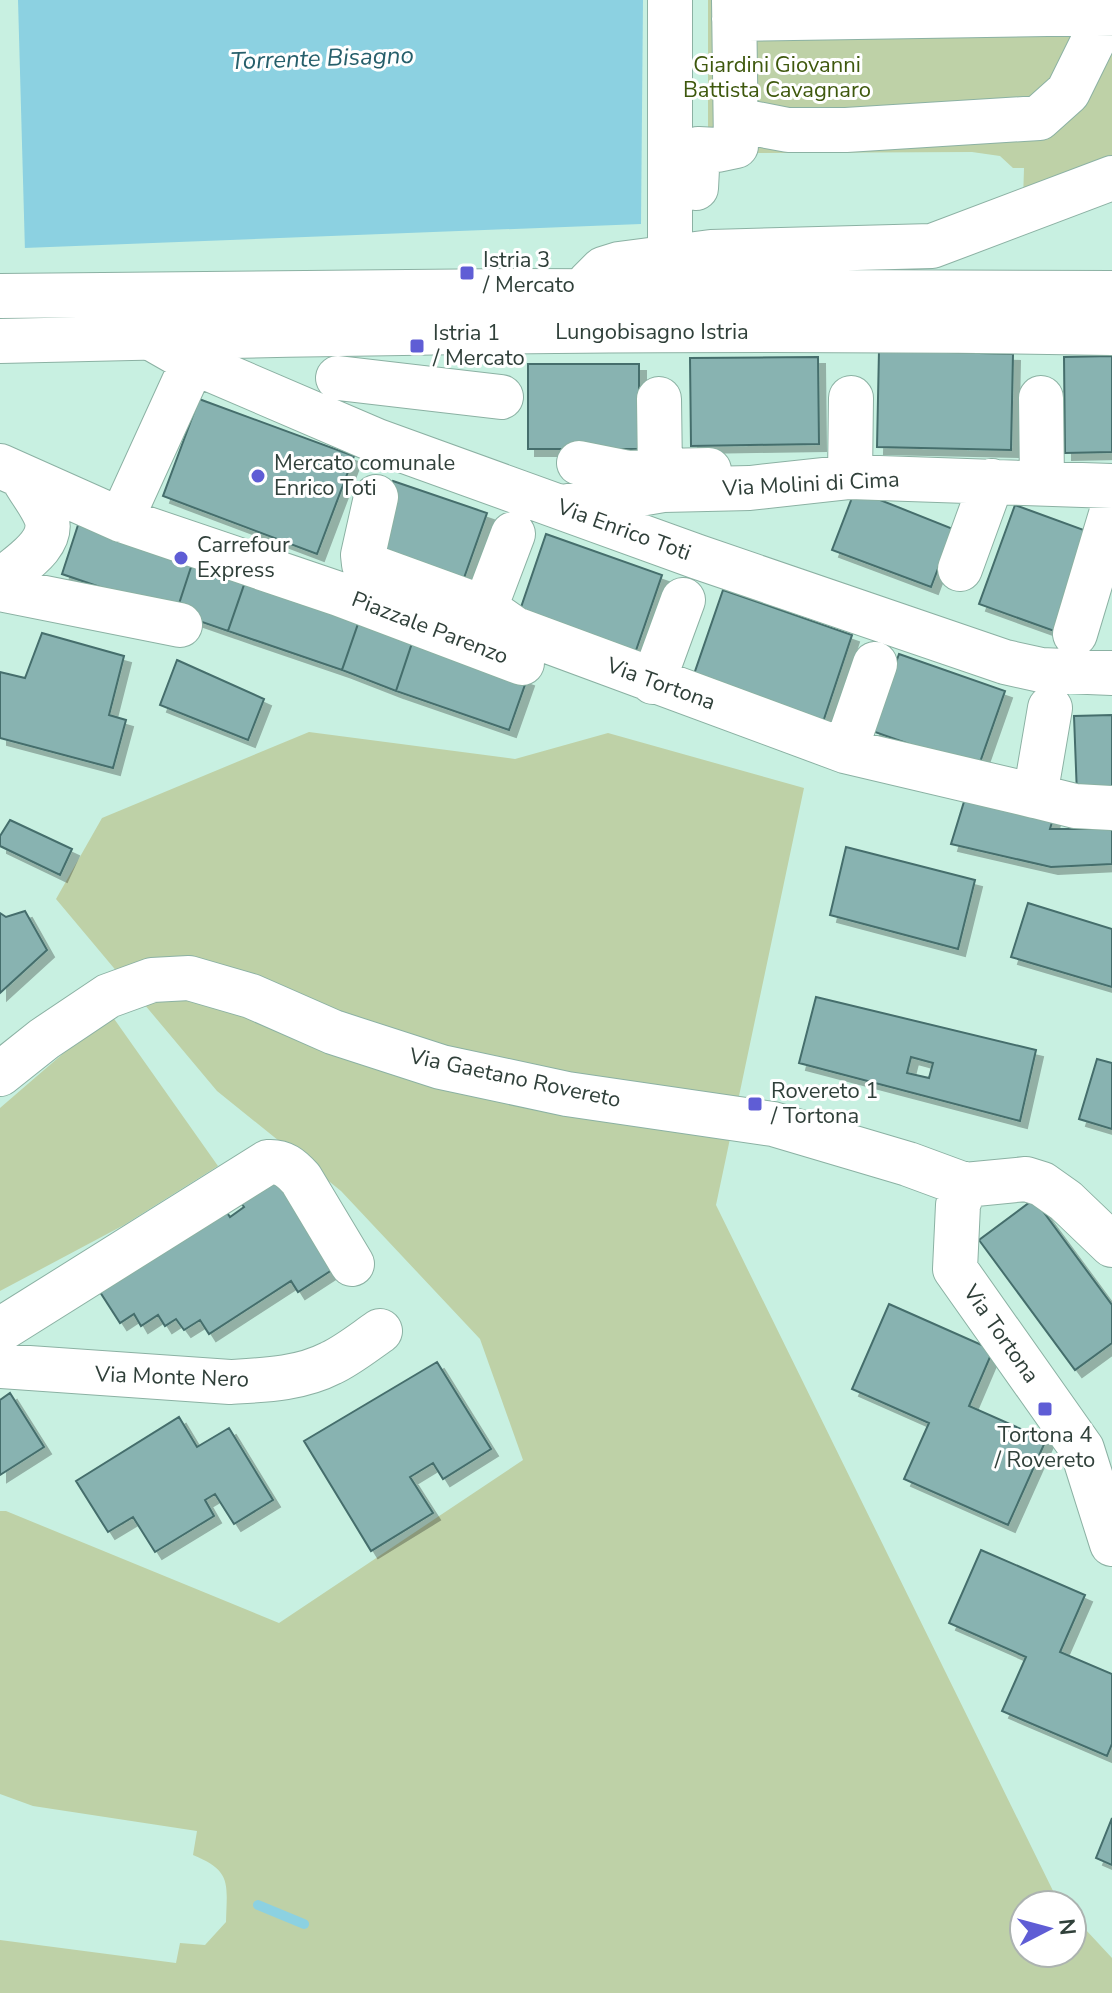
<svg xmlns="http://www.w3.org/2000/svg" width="1112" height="1993" viewBox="0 0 1112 1993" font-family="'Nunito Sans',sans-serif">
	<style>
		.green { fill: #bed1a7 }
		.water { fill: #8cd1e1 }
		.pier { fill: #c8f0e1 }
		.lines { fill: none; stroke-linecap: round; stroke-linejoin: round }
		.stream { stroke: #8cd1e1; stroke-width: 10 }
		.building { fill: #88b3b1; stroke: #456e6c; stroke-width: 2; fill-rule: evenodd; filter: url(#shadow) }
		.minor-casing { stroke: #8bb1a3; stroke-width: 46 }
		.major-casing { stroke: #8bb1a3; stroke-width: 46 }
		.minor { stroke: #fff; stroke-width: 44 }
		.major { stroke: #fff; stroke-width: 44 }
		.poi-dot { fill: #5f5dd5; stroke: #fff; stroke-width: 3 }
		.labels { text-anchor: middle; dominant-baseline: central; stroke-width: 6; stroke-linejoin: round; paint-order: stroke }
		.park-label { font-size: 22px; fill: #3e580d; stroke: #fff }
		.poi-label { font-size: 22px; fill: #30403a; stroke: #fff; text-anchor: start }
		.street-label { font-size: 22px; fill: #30403a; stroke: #fff }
		.water-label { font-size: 24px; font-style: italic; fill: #265f6b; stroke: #fff }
	</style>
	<defs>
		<filter id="shadow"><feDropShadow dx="7" dy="7" stdDeviation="0" flood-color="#0004"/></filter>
	</defs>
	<rect width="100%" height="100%" fill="#c8f0e1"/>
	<!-- green -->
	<path class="green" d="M708 0H1112V166L1023 201 1024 168H1013L1000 156 972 152 753 153 708 135Z
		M309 732 515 759 608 733 804 788 716 1205 1057 1899 1062 1905H1024V1953H1072V1915L1112 1958V1993H0V1940L176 1963 180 1943 205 1945 226 1922C227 1883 232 1871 193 1855L197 1831 33 1806 0 1794V1511H6L279 1623 523 1460 480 1339 341 1191 217 1091 56 899 102 818Z
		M110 1013 218 1166 124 1225 0 1291V1108Z"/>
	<!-- water -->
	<path class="water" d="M0 0H643L641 224 24 248Z"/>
	<!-- pier -->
	<path class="pier" d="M0 0H18L25 252 0 253Z"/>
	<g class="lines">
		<!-- stream -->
		<path class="stream" d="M258 1905 304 1924"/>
	</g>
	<!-- building -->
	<path class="building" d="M879 350 1013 354 1011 450 877 447Z
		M1112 356V452L1065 453 1064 357Z
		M818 357 819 444 691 446 690 358Z
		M528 364H639V449H528Z
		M199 399 354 456 317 554 163 496Z
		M393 481 487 513 459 592 366 559Z
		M855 490 953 529 931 587 832 550Z
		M1015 505 1092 533 1057 632 979 604Z
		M79 522 193 561 176 613 62 574Z
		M546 534 662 575 632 662 516 622Z
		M193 561 246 579 228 631 176 613Z
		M246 579 360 618 342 670 228 631Z
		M723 590 852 635 821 728 691 683Z
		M360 618 413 640 396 691 342 670Z
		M42 633 124 656 109 715 126 720 113 768 0 738V672L25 678Z
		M413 640 527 679 509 730 396 691Z
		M899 654 1005 691 978 768 872 731Z
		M177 660 264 699 248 740 160 705Z
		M1112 715V794L1077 795 1074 716Z
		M967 792 1054 815 1050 829H1112V864L1051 867 951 844Z
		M10 820 72 849 60 875 0 846V836Z
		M846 847 975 880 958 949 830 915Z
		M1028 903 1112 929V987L1011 957Z
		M25 911 47 950 0 993V913L6 917Z
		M816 997 1036 1050 1020 1121 799 1063ZM911 1057 933 1063 929 1078 907 1073Z
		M1097 1059 1112 1063V1129L1079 1119Z
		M275 1175 335 1268 298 1292 291 1281 209 1334 200 1320 184 1330 176 1319 165 1326 158 1315 141 1326 134 1314 120 1323 100 1292 226 1211 230 1217 244 1207 238 1199Z
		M1034 1199 1112 1305V1343L1075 1370 979 1240Z
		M889 1304 993 1350 969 1406 1046 1440 1008 1525 904 1479 929 1423 852 1389Z
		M437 1362 491 1449 443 1479 433 1463 410 1477 433 1513 371 1551 304 1441Z
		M10 1393 44 1447 0 1475V1400Z
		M179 1417 197 1447 229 1428 273 1500 234 1524 215 1494 205 1500 214 1516 155 1552 133 1517 108 1532 76 1481Z
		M981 1550 1085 1595 1060 1652 1112 1674V1744L1107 1756 1002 1711 1026 1657 949 1623Z
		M1112 1818V1865L1096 1858Z"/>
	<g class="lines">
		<defs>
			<path id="minor" d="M670 0V257
				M734 19 1112 13
				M736 120 788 130H846L1039 118 1068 92 1107 13
				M696 188 698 149 717 150 736 146 734 0
				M151 338 193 362 377 441 698 557 1005 662 1041 670 1112 673
				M338 378 501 397
				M1041 398 1042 482
				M659 399 660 471 709 470
				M579 463 629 473 660 471
				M0 466 121 520 339 594 522 663
				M850 477 851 398
				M376 497 363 555 364 564 485 608 515 629 845 751 1035 796
				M563 507 663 490 750 488 850 477 1112 486
				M121 520 193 362
				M960 569 992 481
				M0 581C17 566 56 545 46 517 41 504 30 491 23 478
				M0 589 180 625
				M485 608 513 534
				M1075 634 1112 511
				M653 682 683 600
				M1050 708 1035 796 1075 806 1112 808
				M845 751 875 664
				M0 1074 44 1039 108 996 152 980 189 978 251 996 333 1032 441 1067 567 1094 773 1124 908 1164 965 1185 1026 1179 1042 1184 1066 1201 1112 1245
				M965 1185 958 1205 955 1269 1082 1449 1112 1544
				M0 1330 268 1162C283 1161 291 1168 301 1179L352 1264
				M0 1366 230 1382C265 1380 300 1379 331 1363 348 1355 364 1342 380 1331"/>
			<path id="major" d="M589 283 603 269 619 264 711 252 932 246 1112 178
				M0 296 512 291 1112 293
				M0 341C370 332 741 326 1112 333"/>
		</defs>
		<!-- minor casing -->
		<use href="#minor" class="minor-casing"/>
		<!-- major casing -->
		<use href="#major" class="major-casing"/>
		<!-- minor -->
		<use href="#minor" class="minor"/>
		<!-- major -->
		<use href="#major" class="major"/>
	</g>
	<!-- markers -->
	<g class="poi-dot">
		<rect x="459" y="265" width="16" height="16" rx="4"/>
		<rect x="409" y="338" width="16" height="16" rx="4"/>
		<circle cx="258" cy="476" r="8"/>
		<circle cx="181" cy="558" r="8"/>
		<rect x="747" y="1096" width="16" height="16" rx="4"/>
		<rect x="1037" y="1401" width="16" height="16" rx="4"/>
	</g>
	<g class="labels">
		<!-- park labels -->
		<g class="park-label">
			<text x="777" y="65">Giardini Giovanni<tspan x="777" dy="25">Battista Cavagnaro</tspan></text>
		</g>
		<!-- poi labels -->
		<g class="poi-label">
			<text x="483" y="260">Istria 3<tspan x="483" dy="25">/ Mercato</tspan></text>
			<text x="433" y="333">Istria 1<tspan x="433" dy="25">/ Mercato</tspan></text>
			<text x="274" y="463">Mercato comunale<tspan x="274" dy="25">Enrico Toti</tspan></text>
			<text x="197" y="545">Carrefour<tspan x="197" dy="25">Express</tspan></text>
			<text x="771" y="1091">Rovereto 1<tspan x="771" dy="25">/ Tortona</tspan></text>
			<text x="1045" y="1435" text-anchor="middle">Tortona 4<tspan x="1045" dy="25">/ Rovereto</tspan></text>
		</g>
		<!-- street labels -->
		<g class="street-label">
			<text x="652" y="332">Lungobisagno Istria</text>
			<text transform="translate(811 484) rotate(-3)">Via Molini di Cima</text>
			<text transform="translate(624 530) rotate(20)">Via Enrico Toti</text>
			<text transform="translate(430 628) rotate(21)">Piazzale Parenzo</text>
			<text transform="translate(661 684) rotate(20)">Via Tortona</text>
			<text transform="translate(515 1078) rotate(12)">Via Gaetano Rovereto</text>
			<text transform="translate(1001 1334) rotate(55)">Via Tortona</text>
			<text transform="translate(172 1377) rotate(2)">Via Monte Nero</text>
		</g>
		<!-- water labels -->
		<g class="water-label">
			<text transform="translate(322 58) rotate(-2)">Torrente Bisagno</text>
		</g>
	</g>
	<!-- north arrow -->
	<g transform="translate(1048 1929) rotate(84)"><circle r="38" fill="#ffffff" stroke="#acb3b0" stroke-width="2"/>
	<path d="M0-6L14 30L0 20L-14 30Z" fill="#5f5dd5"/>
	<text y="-12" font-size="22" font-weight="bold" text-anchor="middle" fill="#30403a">N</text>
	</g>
</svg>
